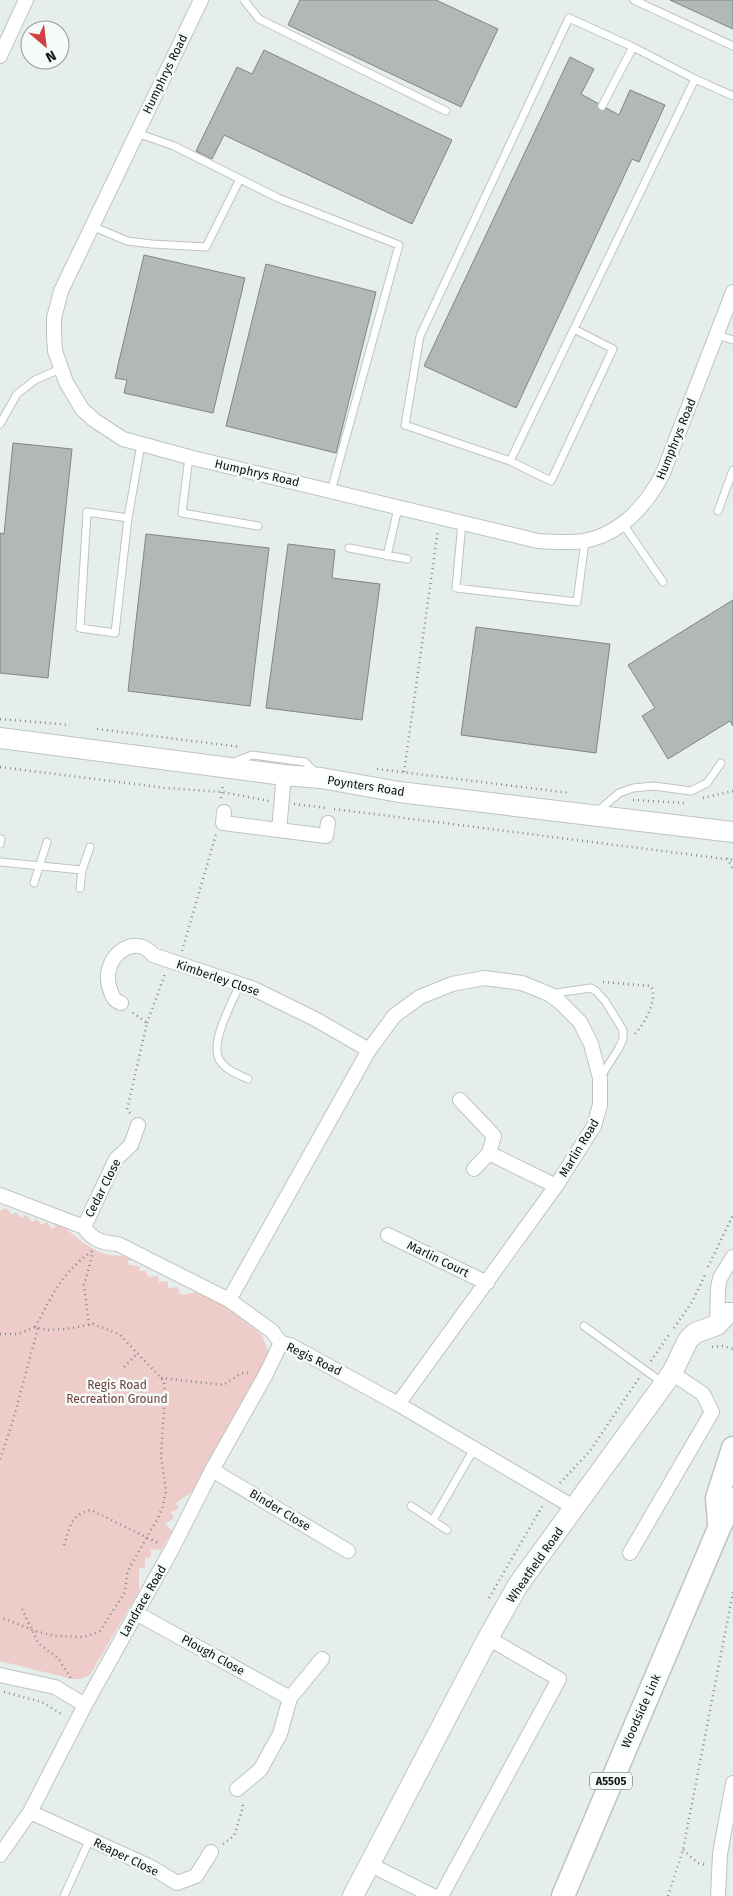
<svg xmlns="http://www.w3.org/2000/svg" width="733" height="1896" viewBox="0 0 733 1896" font-family="'Fira Sans',sans-serif">
	<style>
		.green { fill: #edccc9 }
		.building { fill: #b1b8b5; stroke: #7f8683 }
		.lines { fill: none; stroke-linecap: round; stroke-linejoin: round }
		.lane-casing { stroke: #bdc4c1; stroke-width: 9 }
		.street-casing { stroke: #bdc4c1; stroke-width: 16 }
		.secondary-casing { stroke: #bdc4c1; stroke-width: 22 }
		.primary-casing { stroke: #bdc4c1; stroke-width: 25 }
		.path { stroke: #858b89; stroke-width: 2.5; stroke-dasharray: 1 4; stroke-linecap: butt }
		.lane { stroke: #fff; stroke-width: 7 }
		.street { stroke: #fff; stroke-width: 14 }
		.secondary { stroke: #fff; stroke-width: 20 }
		.primary { stroke: #fff; stroke-width: 22 }
		.labels { text-anchor: middle; dominant-baseline: central; stroke-width: 5; stroke-linejoin: round; paint-order: stroke }
		.shield { fill: #f4fbf8; stroke: #545756; stroke-width: 1 }
		.shield-label { font-size: 11px; font-weight: bold; fill: #0f1110 }
		.street-label { font-size: 12px; fill: #0f1110; stroke: #f4fbf8 }
		.park-label { font-size: 12px; fill: #76403e; stroke: #f4fbf8 }
	</style>
	<rect width="100%" height="100%" fill="#e6eeeb"/>
	<!-- green -->
	<path class="green" d="M6 1208 12 1215 16 1212 21 1218 27 1215 32 1222 37 1219 41 1225 47 1222 52 1229 56 1226 52 1219C70 1230 82 1245 102 1253 113 1257 126 1254 137 1259L128 1261 129 1265 139 1266 140 1271H146L148 1277 158 1276 159 1282 168 1281V1288L177 1287 181 1295 197 1292 216 1300 227 1307 262 1335 269 1353 198 1486 188 1495 176 1503 179 1508 171 1512 174 1518 165 1524 172 1531 161 1550 151 1549V1557L145 1558V1567L139 1569V1591L90 1675 81 1679H72L0 1661V1211Z"/>
	<!-- building -->
	<path class="building" d="M300 0H436L498 29 461 107 288 25Z
		M670 0H733V29Z
		M264 50 452 140 412 224 224 135 212 159 196 151 237 67 252 74Z
		M570 57 594 69 581 94 619 115 630 90 665 105 639 162 632 159 516 408 424 366Z
		M144 255 245 278 213 413 124 393 127 380 115 378Z
		M266 264 376 292 336 453 226 426Z
		M13 443 72 449 48 678 0 673V533L4 534Z
		M146 534 269 548 250 706 128 691Z
		M288 544 335 550 332 578 380 584 362 720 266 708Z
		M733 600V726L730 721 668 759 642 716 655 708 628 665Z
		M476 627 610 644 596 753 461 735Z"/>
	<g class="lines">
		<defs>
			<path id="lane" d="M244 0 259 19 446 111
				M634 0 733 46
				M695 79 510 461 405 425 420 336 569 18 633 47 695 79 733 96
				M602 106 633 47
				M137 133 174 146 278 198 399 245 331 491
				M92 226 127 241 152 244 206 247 240 179
				M717 335 733 340
				M0 424 17 394 35 380 60 369
				M189 457 182 513 258 526
				M510 461 551 481 613 349 574 329
				M718 511 733 470
				M128 518 87 512 80 628 115 633 128 518 141 444
				M462 523 456 588 577 602 585 541
				M623 524 663 582
				M349 548 407 559
				M387 556 398 508
				M234 762 252 755 305 762 317 774
				M597 812 619 793 633 788 654 786 691 791 707 783 721 763
				M0 844 1 839
				M0 862 82 870 90 847
				M34 883 47 842
				M80 888 82 870
				M240 984C233 1001 210 1041 219 1059 225 1070 237 1074 248 1079
				M549 994 591 988 596 991 605 1001 623 1030V1039L619 1048 600 1078
				M584 1326 663 1383
				M411 1506 447 1530
				M433 1520 474 1449
				M64 1896 90 1839"/>
			<path id="street" d="M201 0 61 291 54 318V335L55 351 66 382 82 409 94 420 123 439 189 457 538 541C553 542 570 543 584 541 621 534 647 505 663 473L733 292
				M0 56 26 0
				M224 812 223 823 326 836 328 823
				M279 830 284 775
				M121 1003C115 1001 113 998 111 992 97 960 134 930 153 955L254 989 315 1019 369 1050
				M460 1100 494 1136 489 1153 556 1186
				M474 1169 489 1153
				M0 1195 84 1227C92 1240 103 1243 118 1244L229 1300 272 1331 281 1343 290 1345 398 1404 575 1508
				M84 1227 116 1159 131 1145 138 1125
				M388 1235 487 1283
				M229 1300 369 1050 394 1016 420 997 452 984 484 978 522 983 549 994 560 1002 580 1022 591 1044 600 1078V1105L594 1126 556 1186 398 1404
				M717 1325 718 1288 720 1278 733 1257
				M212 1470 348 1551
				M630 1553 712 1412 703 1394 672 1373
				M136 1613 290 1698
				M0 1675 55 1687 85 1705
				M237 1789 260 1770 280 1734 290 1698 322 1659
				M30 1812 151 1867 177 1883 196 1876 211 1852
				M0 1855 30 1812 85 1705 172 1549 212 1470 265 1376 281 1343
				M369 1864 433 1896
				M441 1896 559 1679 488 1638
				M718 1896 720 1854 733 1783"/>
			<path id="secondary" d="M0 738 284 775 321 778 399 792 733 832
				M717 1325 728 1313H733
				M353 1896 488 1638 518 1585 672 1373 688 1340 695 1333 717 1325"/>
			<path id="primary" d="M719 1522 717 1498 733 1448
				M563 1896 720 1526 733 1499"/>
		</defs>
		<!-- lane casing -->
		<use href="#lane" class="lane-casing"/>
		<!-- street casing -->
		<use href="#street" class="street-casing"/>
		<!-- secondary casing -->
		<use href="#secondary" class="secondary-casing"/>
		<!-- primary casing -->
		<use href="#primary" class="primary-casing"/>
		<!-- path -->
		<path class="path" d="M0 719 70 725
			M97 729 241 747
			M0 767 166 788 222 792 269 801
			M377 769 570 793
			M404 772 438 530
			M221 798 223 784
			M703 798 733 791
			M633 800 685 803
			M294 804 326 808
			M334 809 733 860
			M727 858 733 869
			M182 951 216 834
			M603 982 651 986C658 1000 645 1023 635 1034
			M147 1023 165 974
			M130 1113 127 1110 147 1023 132 1012
			M708 1267 733 1215
			M89 1325 84 1285 93 1252
			M35 1327C55 1292 58 1277 92 1251
			M674 1328 692 1302 705 1275
			M0 1334H18L35 1327 47 1330 66 1329 93 1324 119 1334 164 1381 165 1394 161 1457 166 1491 163 1506 159 1516 131 1565 127 1574 125 1592 100 1631 84 1637 55 1636 35 1631 0 1617
			M712 1347 723 1346 733 1349
			M651 1361 670 1333
			M124 1367 137 1354
			M161 1378 223 1385 242 1373H250
			M0 1459 12 1424 38 1328
			M560 1483 590 1451 639 1378
			M64 1545C70 1528 70 1514 91 1510L160 1544
			M489 1598 543 1505
			M22 1609 38 1643 58 1658 72 1680
			M4 1692 42 1702 63 1715
			M223 1844 234 1836 243 1807 242 1802
			M683 1850 698 1863 706 1865
			M668 1896 683 1850 733 1592"/>
		<!-- lane -->
		<use href="#lane" class="lane"/>
		<!-- street -->
		<use href="#street" class="street"/>
		<!-- secondary -->
		<use href="#secondary" class="secondary"/>
		<!-- primary -->
		<use href="#primary" class="primary"/>
	</g>
	<g class="labels">
		<!-- shield labels -->
		<rect class="shield" x="590" y="1772.5" width="42" height="17" rx="4"/>
		<g class="shield-label">
			<text x="611" y="1781">A5505</text>
		</g>
		<!-- street labels -->
		<g class="street-label">
			<text transform="translate(165 74) rotate(-64)">Humphrys Road</text>
			<text transform="translate(676 439) rotate(-68)">Humphrys Road</text>
			<text transform="translate(257 473) rotate(13)">Humphrys Road</text>
			<text transform="translate(366 786) rotate(9)">Poynters Road</text>
			<text transform="translate(218 978) rotate(19)">Kimberley Close</text>
			<text transform="translate(579 1148) rotate(-59)">Marlin Road</text>
			<text transform="translate(103 1188) rotate(-63)">Cedar Close</text>
			<text transform="translate(438 1259) rotate(26)">Marlin Court</text>
			<text transform="translate(314 1359) rotate(26)">Regis Road</text>
			<text transform="translate(280 1510) rotate(31)">Binder Close</text>
			<text transform="translate(535 1565) rotate(-55)">Wheatfield Road</text>
			<text transform="translate(143 1601) rotate(-60)">Landrace Road</text>
			<text transform="translate(213 1655) rotate(29)">Plough Close</text>
			<text transform="translate(641 1711) rotate(-66)">Woodside Link</text>
			<text transform="translate(126 1857) rotate(26)">Reaper Close</text>
		</g>
		<!-- park labels -->
		<g class="park-label">
			<text x="117" y="1385">Regis Road<tspan x="117" dy="14">Recreation Ground</tspan></text>
		</g>
	</g>
	<!-- north arrow -->
	<g transform="translate(45 45) rotate(152)"><circle r="24" fill="#f4fbf8" stroke="#989d9b"/>
	<path d="M0-4L9 19L0 12L-9 19Z" fill="#d04144"/>
	<text y="-8" font-size="14" font-weight="bold" text-anchor="middle" fill="#0f1110">N</text>
	</g>
</svg>
